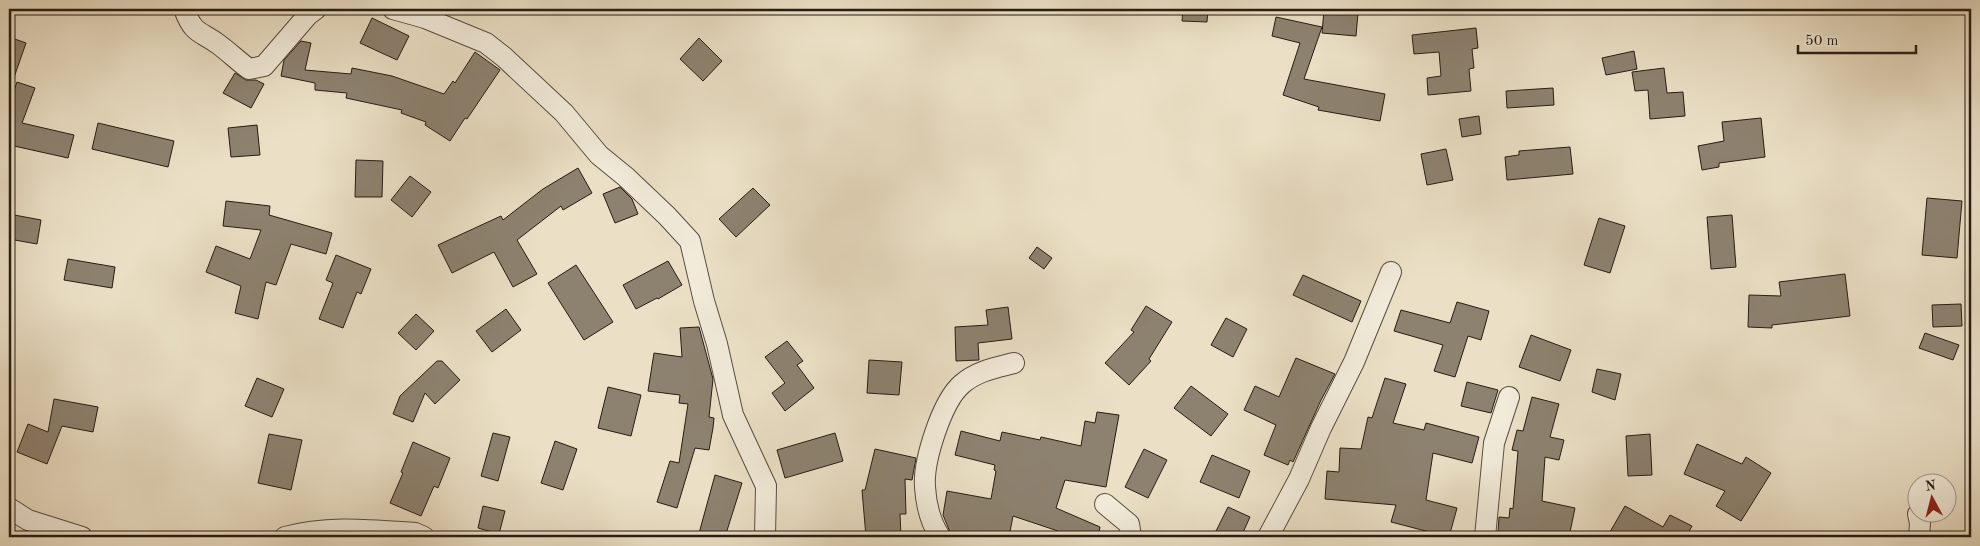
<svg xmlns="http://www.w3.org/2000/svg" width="1980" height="546" viewBox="0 0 1980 546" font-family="'Old Standard TT',serif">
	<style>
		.building { fill: #8d8270; stroke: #271c13 }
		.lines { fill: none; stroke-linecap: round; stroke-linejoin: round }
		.minor-casing { stroke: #584d40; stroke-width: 22 }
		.minor { stroke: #f2ebda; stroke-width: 20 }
	</style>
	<rect width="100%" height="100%" fill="#ebe0c6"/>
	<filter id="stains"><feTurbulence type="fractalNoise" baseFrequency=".004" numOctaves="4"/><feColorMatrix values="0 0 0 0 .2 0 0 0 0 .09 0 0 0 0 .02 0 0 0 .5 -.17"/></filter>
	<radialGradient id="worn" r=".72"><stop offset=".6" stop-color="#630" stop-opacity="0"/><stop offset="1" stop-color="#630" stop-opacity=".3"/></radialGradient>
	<!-- building -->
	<path class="building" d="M1183 9H1208L1207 22 1182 21Z
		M1324 10 1358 13 1356 36 1322 33Z
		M1276 17 1322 27 1304 79 1385 94 1380 121 1318 110 1319 107 1283 95 1300 43 1272 36Z
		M372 18 409 36 397 60 360 43Z
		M1476 28 1478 48 1472 49 1474 68 1469 69 1471 91 1428 95 1427 78 1441 76 1439 52 1414 54 1412 35Z
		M9 37 26 43 11 86H9Z
		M699 38 722 61 703 81 680 59Z
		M301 41 311 43 305 70 351 74 352 68 392 76 444 94 453 81 455 83 475 52 500 70 467 119 465 118 450 141 425 125 426 122 401 113 402 110 346 98 347 93 315 90V83L281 76 284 60Z
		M1634 51 1637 69 1606 75 1602 58Z
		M1664 68 1667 93 1683 92 1685 116 1650 119 1648 90 1635 91 1632 72Z
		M235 73 246 80H256L264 84 251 108 223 93Z
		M17 82 35 88 22 123 74 135 68 158 14 146 10 155H9V105Z
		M1553 88 1554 105 1507 108 1506 91Z
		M1479 116 1481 134 1462 137 1459 119Z
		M1761 118 1765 157 1719 163V167L1702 170 1698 146 1724 141 1722 122Z
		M98 123 174 141 168 167 92 149Z
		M257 125 260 155 231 157 228 128Z
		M1570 147 1573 174 1507 180 1505 157 1519 155V151Z
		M1446 149 1453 180 1427 185 1421 154Z
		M356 160 383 161 382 197H355Z
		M578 168 592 193 563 210 561 206 517 240 537 274 513 287 494 252 452 273 438 245 501 216 503 220 543 189Z
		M410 176 431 192 412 217 391 200Z
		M620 187 632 199 638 214 615 223 603 194Z
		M753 188 770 205 736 237 719 219Z
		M1927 198 1962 201 1957 258 1922 255Z
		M226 201 270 206 269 215 332 233 326 254 291 244 276 285 266 282 258 319 235 313 241 286 206 272 216 246 250 259 261 230 223 226Z
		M9 214 41 220 37 244 9 239Z
		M1732 215 1736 267 1711 269 1707 217Z
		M1599 218 1625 226 1610 273 1584 265Z
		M1037 247 1052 258 1044 269 1029 258Z
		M336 255 371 269 361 294 357 292 343 328 319 319 333 283 326 280Z
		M68 259 115 267 112 288 64 280Z
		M668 261 682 285 658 299 657 298 636 309 623 285Z
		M576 265 613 322 584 340 548 283Z
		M1845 274 1850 316 1772 325V328L1748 327 1749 295 1781 296 1779 282Z
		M1303 275 1361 301 1352 322 1293 295Z
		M1457 302 1489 311 1481 340 1468 336 1455 377 1434 371 1443 345 1394 331 1401 310 1450 323Z
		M1961 304 1962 326 1933 327 1932 305Z
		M1146 306 1172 322 1149 359 1151 361 1129 385 1105 363 1134 332 1131 330Z
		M1008 307 1012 339 978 343 979 360 956 361 955 327 988 325 986 310Z
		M506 309 521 330 492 352 476 331Z
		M416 314 434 331 416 350 398 333Z
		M1226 318 1247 329 1233 357 1211 345Z
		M699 327 713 379 709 417 714 418 713 428 709 450 695 448 677 508 657 502 670 461 679 463 688 404 679 403 680 395 648 391 654 353 682 357 680 328Z
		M1925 333 1959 345 1953 360 1919 348Z
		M1531 335 1571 350 1560 381 1519 367Z
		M787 341 803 361 797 365 814 388 785 411 772 393 785 383 765 357Z
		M1296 358 1335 374 1321 400 1293 462 1290 460 1288 465 1264 455 1276 425 1244 410 1255 386 1279 397Z
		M869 360 902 362 899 395 867 393Z
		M437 361H442L460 380 435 404 425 393 413 422 393 414 400 396Z
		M1597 369 1621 374 1615 400 1592 392Z
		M257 378 284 389 272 417 245 406Z
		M1385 378 1406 384 1393 423 1424 430 1426 423 1479 437 1472 463 1433 453 1426 500 1457 508 1449 537 1391 522 1396 505 1325 499 1327 471 1339 472 1340 448 1361 449 1368 417 1372 418Z
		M1467 382 1498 390 1491 413 1461 406Z
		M1191 386 1228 414 1211 436 1174 408Z
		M608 387 641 395 631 436 598 428Z
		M1532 397 1559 404 1550 437 1564 440 1559 460 1545 457 1542 501 1575 508 1569 537H1506L1508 533H1498L1499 517 1509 518 1510 508 1513 509 1518 451 1512 450 1517 430 1523 431Z
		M54 399 98 407 93 432 62 426 47 464 17 452 28 424 48 432Z
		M1097 412 1119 415 1106 487 1065 480 1056 508 1100 527 1098 537H1055L1058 531 1013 516 1009 537H985L965 534 964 537H952L943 515 947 491 991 499 996 471 994 470 995 465 955 455 961 431 1000 441 1002 432 1040 440 1041 437 1081 446 1085 421 1095 423Z
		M493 433 510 437 498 481 481 476Z
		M835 433 843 461 785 478 777 450Z
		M269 434 302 440 291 490 258 483Z
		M1650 434 1652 475 1628 476 1626 436Z
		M555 441 577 449 563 490 541 483Z
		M413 442 450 458 438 488 434 486 421 516 390 503 403 473 401 472Z
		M1697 444 1742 464 1746 457 1771 473 1741 521 1716 506 1725 491 1684 474Z
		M875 449 916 458 912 480 905 479 906 514H900L901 536 866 537 862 490H865Z
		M1144 449 1167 460 1148 498 1125 487Z
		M1212 455 1250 471 1239 498 1200 482Z
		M715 475 742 483 725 537H698Z
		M483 506 505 511 499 534 478 528Z
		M1625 506 1663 527 1670 515 1692 526 1686 537H1607Z
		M1228 507 1250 517 1241 537H1213Z"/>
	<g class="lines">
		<defs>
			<path id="minor" d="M184 9C194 35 199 30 218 44 229 52 238 61 249 69L264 66 308 15 316 9
				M393 9 425 18 486 43 504 57 564 113 599 155 626 177 667 216 690 241 704 301 717 344 733 415 766 486 765 537
				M1105 504 1129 524 1131 537
				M9 508 28 520 82 537
				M1918 514 1920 523 1919 537
				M285 537C328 525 371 530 415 533L424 537
				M940 537C931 523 926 504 925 487 923 461 942 401 962 384 977 371 995 368 1014 363
				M1268 537 1299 479 1321 428 1354 362 1391 272
				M1485 537 1494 443 1509 397"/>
		</defs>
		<!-- minor casing -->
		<use href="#minor" class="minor-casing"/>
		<!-- minor -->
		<use href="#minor" class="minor"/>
	</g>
	<!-- margin -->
	<rect width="1980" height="546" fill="none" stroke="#ebe0c6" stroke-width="30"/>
	<rect x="10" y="10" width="1960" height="526" fill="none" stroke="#271c13" stroke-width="2.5"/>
	<rect x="15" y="15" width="1950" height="516" fill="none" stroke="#271c13"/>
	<!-- north arrow -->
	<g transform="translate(1932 498) rotate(353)"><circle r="24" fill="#f2ebda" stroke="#a1988a"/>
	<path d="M0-4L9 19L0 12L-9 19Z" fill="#8f2418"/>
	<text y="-8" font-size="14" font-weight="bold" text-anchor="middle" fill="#271c13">N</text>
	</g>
	<!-- scale -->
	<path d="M1798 45v8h118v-8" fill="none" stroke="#271c13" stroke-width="2.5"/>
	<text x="1805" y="45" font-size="15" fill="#271c13" stroke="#f2ebda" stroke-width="4" paint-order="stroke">50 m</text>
	<rect width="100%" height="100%" filter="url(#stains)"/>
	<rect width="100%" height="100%" fill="url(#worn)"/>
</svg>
